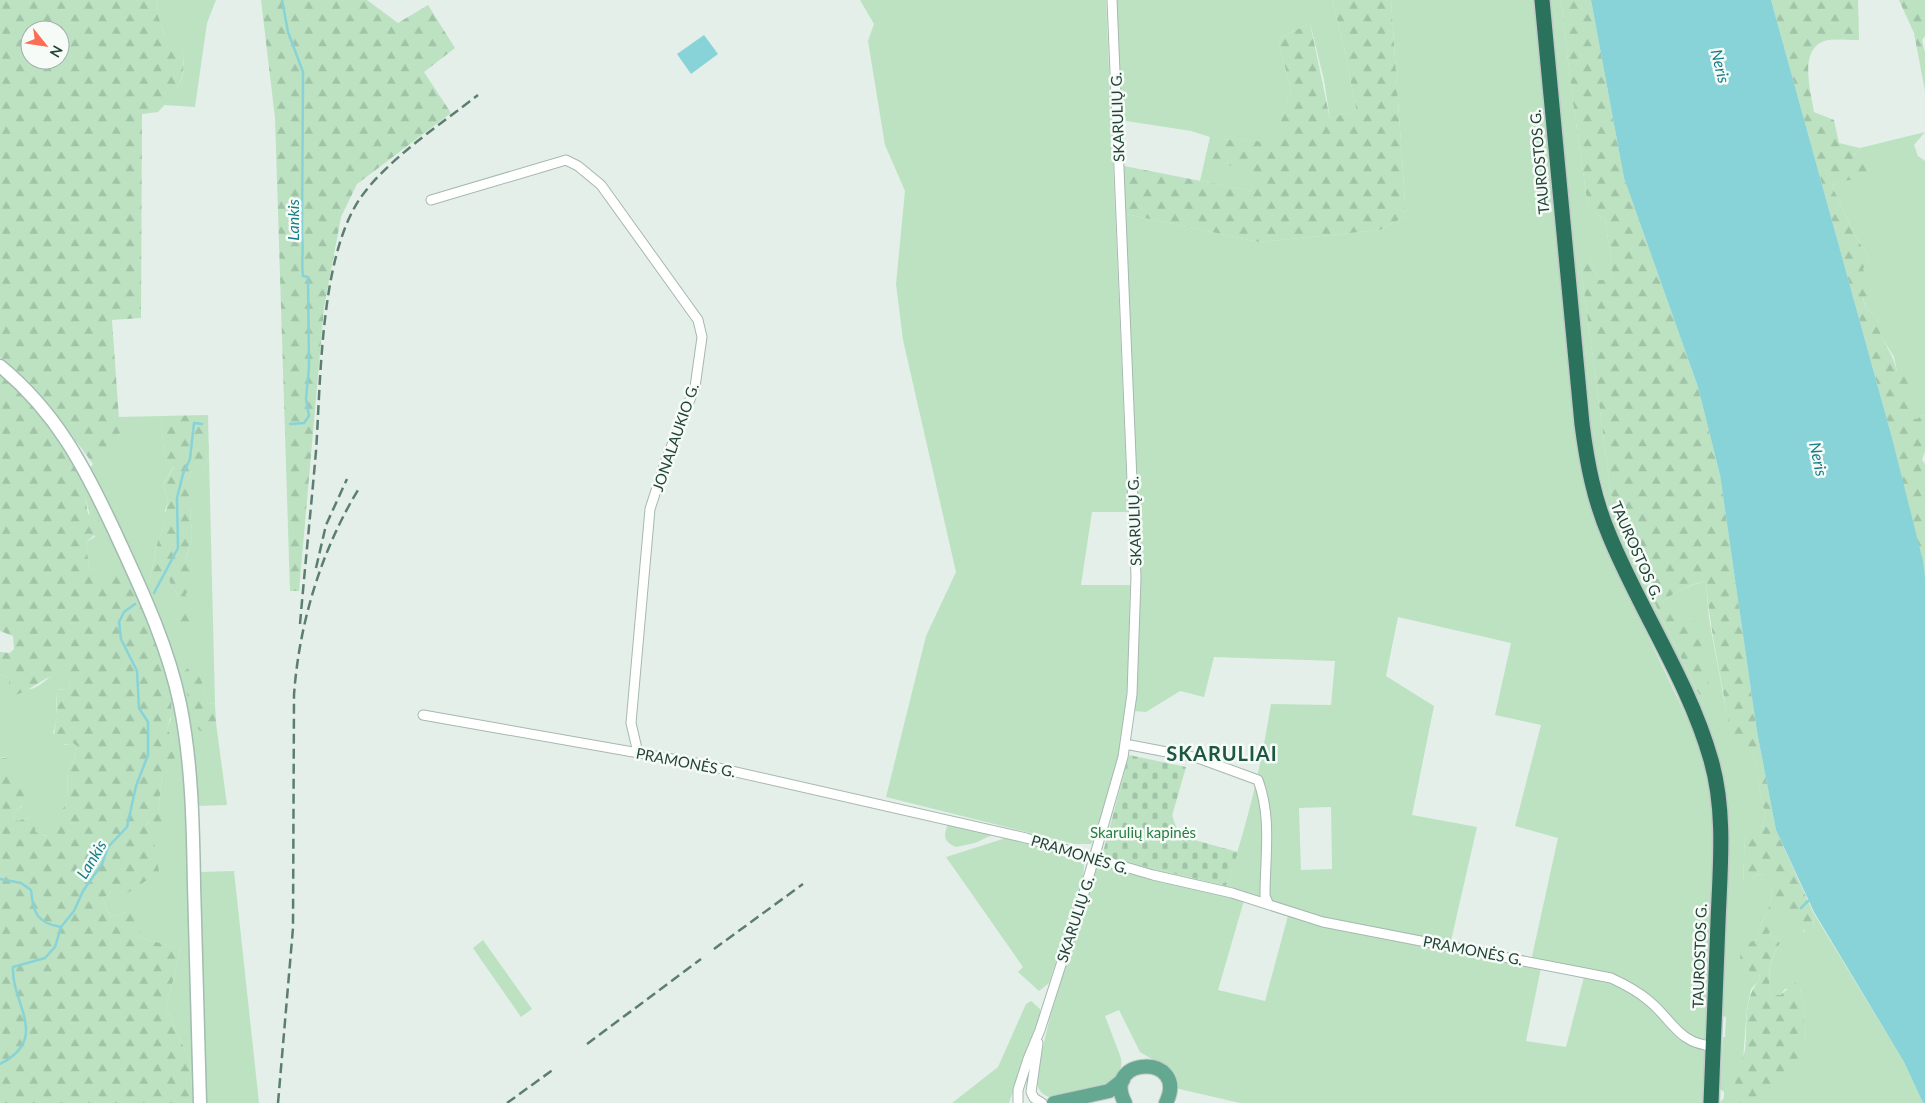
<svg xmlns="http://www.w3.org/2000/svg" width="1925" height="1103" viewBox="0 0 1925 1103" font-family="Lato,sans-serif">
	<style>
		.grass { fill: #bce2c2; fill-rule: evenodd }
		.forest { fill: url(#forest-firs); fill-rule: evenodd }
		.cemetery { fill: url(#cemetery-stones) }
		.water { fill: #88d3d8 }
		.lines { fill: none; stroke-linecap: round; stroke-linejoin: round }
		.stream { stroke: #88d3d8; stroke-width: 2.5 }
		.street-casing { stroke: #a6b8b0; stroke-width: 11 }
		.secondary-casing { stroke: #a2bcb0; stroke-width: 15 }
		.primary-casing { stroke: #c1cac7; stroke-width: 16 }
		.highway-casing { stroke: #c1cac7; stroke-width: 18 }
		.street { stroke: #fff; stroke-width: 9 }
		.secondary { stroke: #fff; stroke-width: 12 }
		.primary { stroke: #65a891; stroke-width: 14 }
		.highway { stroke: #2b725c; stroke-width: 15 }
		.rail { stroke: #5c7e72; stroke-width: 2.5; stroke-dasharray: 10 5; stroke-linecap: butt }
		.labels { text-anchor: middle; dominant-baseline: central; stroke-width: 5; stroke-linejoin: round; paint-order: stroke }
		.street-label { font-size: 15px; fill: #224337; stroke: #f6fbf8 }
		.park-label { font-size: 15px; fill: #287e41; stroke: #f6fbf8 }
		.water-label { font-size: 16px; font-style: italic; fill: #157d85; stroke: #f6fbf8 }
		.district-label { font-size: 20px; font-weight: bold; letter-spacing: 1px; fill: #1b5743; stroke: #f6fbf8 }
	</style>
	<defs>
		<pattern id="forest-firs" width="22" height="20" patternUnits="userSpaceOnUse" patternTransform="scale(1.25)"><rect width="22" height="20" fill="#bce2c2"/><path d="M5 1l3.5 6h-7zM16 11l3.5 6h-7z" fill="#a1c3a7"/></pattern>
		<pattern id="cemetery-stones" width="16" height="16" patternUnits="userSpaceOnUse" patternTransform="scale(1.25)"><rect width="16" height="16" fill="#bce2c2"/><path d="M2 7V4a2 2 0 0 1 4 0v3zM10 15v-3a2 2 0 0 1 4 0v3z" fill="#a1c3a7"/></pattern>
	</defs>
	<rect width="100%" height="100%" fill="#e4efe9"/>
	<!-- grass -->
	<path class="grass" d="M158 0H216L207 23 195 107 164 105C177 89 187 78 183 57 180 41 179 38 164 32L157 13Z
		M860 0H1106L1128 512H1092L1081 585H1130L1128 678 1122 743 1095 839 1091 844H1074L886 797 926 636 956 572 903 340 896 284 905 191 885 145 868 41 874 24Z
		M1116 0H1332L1344 46 1356 109 1330 119 1324 80 1310 23 1278 39 1291 90 1274 143 1222 139 1213 160 1255 173 1252 191 1200 181 1210 137 1191 131 1120 120Z
		M1391 0H1534L1570 382 1578 455 1585 490 1603 542 1696 737 1707 776 1712 812 1714 865 1703 1103H1240L1175 1088 1159 1063 1140 1052 1119 1010 1105 1016 1121 1058C1126 1089 1076 1092 1054 1098 1039 1096 1035 1086 1037 1072L1050 1017 1094 872 1102 856 1226 886C1247 827 1261 766 1271 704L1331 705 1335 661 1214 657 1204 697 1180 691 1146 712 1134 711 1136 665 1121 213 1259 242 1380 230 1406 216ZM1398 617 1511 643 1495 715 1541 725 1515 826 1558 838 1531 961 1450 945 1477 827 1412 815 1434 706 1386 676ZM1331 807 1332 869 1301 870 1299 808ZM1245 897 1289 912 1265 1001 1218 990ZM1542 963 1585 973 1566 1047 1526 1041Z
		M1550 0H1561L1572 95 1588 207 1605 220 1612 264 1611 281 1599 280 1590 261H1580L1612 501 1663 620 1699 694 1705 697 1690 621 1672 613 1662 602C1676 591 1689 585 1706 581L1709 619 1724 699 1728 716 1753 752 1765 816 1762 825 1745 834 1743 884H1748L1756 874 1765 875C1781 892 1765 915 1757 933V939L1751 943 1740 962 1753 973H1759L1760 979 1751 989 1747 1008 1743 1060 1736 1073 1739 1103H1719L1724 1098V1092L1720 1089 1723 1037H1725L1726 1017 1723 1016C1724 975 1725 933 1727 891 1728 846 1730 800 1718 756 1699 686 1655 624 1627 557 1605 506 1593 456 1587 401Z
		M1925 132 1914 145 1918 156 1925 161V416L1922 415 1917 419 1909 417V398L1897 372 1894 357 1878 331 1877 315 1866 310 1863 297 1869 283 1863 269 1869 258 1856 237 1832 186 1840 181 1860 177 1854 155 1860 148Z
		M161 416 164 455 174 466 163 484 168 502 165 510 166 523 158 540 149 583 168 573 171 586 180 597V614H174L185 622 193 612 191 600 185 595 191 579 186 559 192 536 190 505 191 486 186 480 193 470H202L209 458 215 704 208 703 199 672 209 728 216 723 227 805 197 806 200 872 234 871 259 1103H193L190 1061 166 1008 181 949 139 937 126 912 110 917 103 899 111 892 145 826 158 812 162 776 174 740 167 729 171 719 110 577 105 585 99 584 96 572 89 567 86 542 95 537 81 479 93 464 111 450 120 433 118 417Z
		M0 674 9 678V688C17 688 27 691 34 688 50 681 53 666 71 680L69 689 56 690 57 717 53 733 65 745 73 743 77 746 74 761 68 769 67 802 49 835 41 836 35 831 29 817 18 821 14 819 13 814 22 806 18 777 12 772 4 757H0Z
		M948 824 994 834 975 843 956 847C944 842 943 836 948 824Z
		M1009 837 1075 856 1084 865 1083 880 1049 983 1039 991 1018 972 1023 967 946 857Z
		M1787 903C1791 915 1800 920 1804 932L1814 931 1813 912 1904 1062 1923 1103H1762L1755 1098 1773 1090 1806 1038 1804 1024 1805 1011 1800 989H1785L1780 995H1771C1767 974 1769 961 1780 943L1769 934 1774 911Z
		M483 940 532 1009 521 1017 473 948Z
		M1031 1001 1040 1009V1014L1009 1103H952L998 1067 1026 1004Z"/>
	<!-- forest -->
	<path class="forest" d="M0 0H158L157 13 164 32C180 38 180 41 183 57 187 79 173 97 158 112L142 114 141 318 112 320 120 433 111 451 93 464C65 425 36 389 0 357ZM30 30H60V60H30Z
		M261 0H367L398 23 428 5 455 48 424 72 451 113 357 184 341 217 324 308 299 591H290L275 118Z
		M1332 0H1391L1406 216 1380 230 1259 242 1121 213 1119 165 1252 191 1254 173 1212 160 1222 139 1274 142 1291 90 1278 39 1310 23 1330 119 1356 109 1344 46Z
		M1561 0H1591L1624 178 1698 387 1720 475 1757 732 1776 830 1813 912 1814 931 1810 937C1805 933 1789 910 1787 904L1774 911 1775 920 1769 934 1780 943C1769 961 1767 973 1771 995H1780L1795 983 1800 989 1805 1011 1804 1024 1806 1038 1792 1075 1773 1090 1756 1098 1762 1103H1739C1737 1093 1733 1083 1736 1072 1739 1064 1743 1059 1745 1050 1748 1026 1742 999 1760 979L1759 973 1753 974 1740 962 1741 947 1757 939V933C1765 915 1781 892 1765 875L1756 874 1748 884H1743L1745 833 1762 825 1765 816 1753 753 1732 746C1725 691 1710 637 1706 581 1689 584 1675 592 1662 602 1674 612 1682 620 1698 622L1709 688 1705 697 1699 694C1668 630 1636 568 1612 501L1580 261 1586 258 1590 261 1599 280H1611L1612 264 1605 220 1588 207 1572 95Z
		M1771 0H1858L1859 40C1849 40 1837 39 1828 40 1797 46 1811 92 1814 112L1834 120 1839 143 1860 148 1854 155 1869 165 1870 178 1840 181 1832 186 1856 237 1869 258 1863 269 1874 290 1869 297 1863 298 1866 310 1877 315C1878 340 1892 348 1897 372L1915 379 1916 390 1910 398 1909 417 1917 419 1922 415 1925 416V451L1922 460 1925 464V577L1891 434Z
		M1899 0H1925V36L1922 40 1925 53V91L1914 33Z
		M0 374C26 397 71 446 82 480 85 491 86 503 88 514L98 518 102 529 86 542 89 567 96 572 100 584H105L110 577 107 569 113 563H122C142 606 185 683 167 729L174 740 175 764 162 776 158 812 165 826 160 829 149 821 145 826 153 836 159 872 123 896 111 892 103 899 110 917 126 912 132 904 145 915 139 937 181 949 166 1008 190 1061 193 1103H0V757L12 760V772C16 775 22 778 26 782 35 793 21 807 13 814L14 819 18 821 29 817 35 819 37 824 35 831 42 836 49 835 51 828 67 802 68 769 74 761 77 746 73 743C47 750 55 730 57 715 58 706 56 698 56 690L69 689 71 680C51 665 34 692 14 695L9 688V678L0 674V652L10 653 14 649 13 636 0 631Z
		M208 415 209 458 202 470H193L186 480 197 493 190 505 192 536 186 558 193 565 196 571 191 579 193 585 185 595 195 601 196 605 193 612 196 618 190 622H185L178 628 168 624 167 617 174 614H180V597L171 586 168 574 157 587 149 583 158 540 166 523 164 518 168 502 163 484 174 467 164 455 161 416Z
		M188 668 197 669 199 671 208 703 215 704 216 723 205 732 200 731 193 722 183 673Z"/>
	<!-- cemetery -->
	<path class="cemetery" d="M1129 755 1186 767 1172 816 1180 836 1238 852 1226 886 1102 856Z"/>
	<!-- water -->
	<path class="water" d="M1591 0H1771L1891 434 1923 561 1925 577V1103H1923L1904 1062 1814 912 1776 830 1757 732 1720 475 1698 387 1624 178Z
		M704 35 718 54 691 74 677 54Z"/>
	<g class="lines">
		<!-- stream -->
		<path class="stream" d="M282 0 288 32 303 72 302 236C304 250 301 262 303 276L308 277 309 367 306 399 309 416 304 423 290 424
			M154 593 178 548 177 498 183 474 190 459 194 423 202 424
			M0 879 21 883 31 890C33 913 37 923 61 927
			M1801 908 1808 901
			M0 1064C51 1038 11 1004 13 967L45 958 55 947 61 927 74 911 83 891 102 864 108 847 127 827 136 786 148 755V722L139 708 137 671 121 639 119 622 124 612 135 604"/>
		<defs>
			<path id="street" d="M431 200 566 160 578 166 601 185 698 320 702 337 695 387 666 460 650 509 631 723 638 753
				M423 715 701 764 1026 838 1153 875 1232 893 1323 922 1611 978C1624 984 1636 990 1648 1000 1672 1019 1678 1044 1713 1046
				M1125 744 1198 758 1258 780C1272 818 1265 856 1265 896L1268 903
				M1038 1043 1031 1092 1034 1098 1042 1103
				M1018 1103V1090L1028 1059 1040 1030 1084 893 1123 757 1132 694 1136 577 1112 0"/>
			<path id="secondary" d="M0 366C56 412 84 466 114 530 140 587 167 642 180 704 192 763 193 825 194 885 196 958 198 1030 200 1103"/>
			<path id="primary" d="M1054 1103 1109 1091 1123 1080
				M1125 1103C1100 1056 1190 1053 1166 1103"/>
			<path id="highway" d="M1542 0 1582 424C1587 463 1594 500 1610 537 1641 612 1689 682 1711 760 1726 812 1720 869 1718 922 1716 982 1713 1043 1711 1103"/>
		</defs>
		<!-- street casing -->
		<use href="#street" class="street-casing"/>
		<!-- secondary casing -->
		<use href="#secondary" class="secondary-casing"/>
		<!-- primary casing -->
		<use href="#primary" class="primary-casing"/>
		<!-- highway casing -->
		<use href="#highway" class="highway-casing"/>
		<!-- street -->
		<use href="#street" class="street"/>
		<!-- secondary -->
		<use href="#secondary" class="secondary"/>
		<!-- primary -->
		<use href="#primary" class="primary"/>
		<!-- highway -->
		<use href="#highway" class="highway"/>
		<!-- rail -->
		<path class="rail" d="M316 568 326 525 347 479
			M300 624C305 566 311 509 316 451 321 379 320 260 359 200 385 161 441 124 478 95
			M714 949 803 884
			M587 1044 701 959
			M278 1103 293 928 294 695C299 624 321 551 358 490
			M507 1103 554 1069"/>
	</g>
	<g class="labels">
		<!-- street labels -->
		<g class="street-label">
			<text transform="translate(1117 117) rotate(-92)">SKARULIŲ G.</text>
			<text transform="translate(1539 162) rotate(-95)">TAUROSTOS G.</text>
			<text transform="translate(675 437) rotate(-71)">JONALAUKIO G.</text>
			<text transform="translate(1134 521) rotate(-92)">SKARULIŲ G.</text>
			<text transform="translate(1637 550) rotate(66)">TAUROSTOS G.</text>
			<text transform="translate(686 762) rotate(11)">PRAMONĖS G.</text>
			<text transform="translate(1080 854) rotate(17)">PRAMONĖS G.</text>
			<text transform="translate(1075 919) rotate(-72)">SKARULIŲ G.</text>
			<text transform="translate(1473 950) rotate(11)">PRAMONĖS G.</text>
			<text transform="translate(1699 956) rotate(-88)">TAUROSTOS G.</text>
		</g>
		<!-- park labels -->
		<g class="park-label">
			<text x="1143" y="832">Skarulių kapinės</text>
		</g>
		<!-- water labels -->
		<g class="water-label">
			<text transform="translate(1721 66) rotate(76)">Neris</text>
			<text transform="translate(292 220) rotate(-90)">Lankis</text>
			<text transform="translate(1819 459) rotate(78)">Neris</text>
			<text transform="translate(91 859) rotate(-59)">Lankis</text>
		</g>
		<!-- district labels -->
		<g class="district-label">
			<text x="1222" y="753">SKARULIAI</text>
		</g>
	</g>
	<!-- north arrow -->
	<g transform="translate(45 45) rotate(120)"><circle r="24" fill="#f6fbf8" stroke="#a1b1ab"/>
	<path d="M0-4L9 19L0 12L-9 19Z" fill="#fd6d54"/>
	<text y="-8" font-size="14" font-weight="bold" text-anchor="middle" fill="#224337">N</text>
	</g>
</svg>
